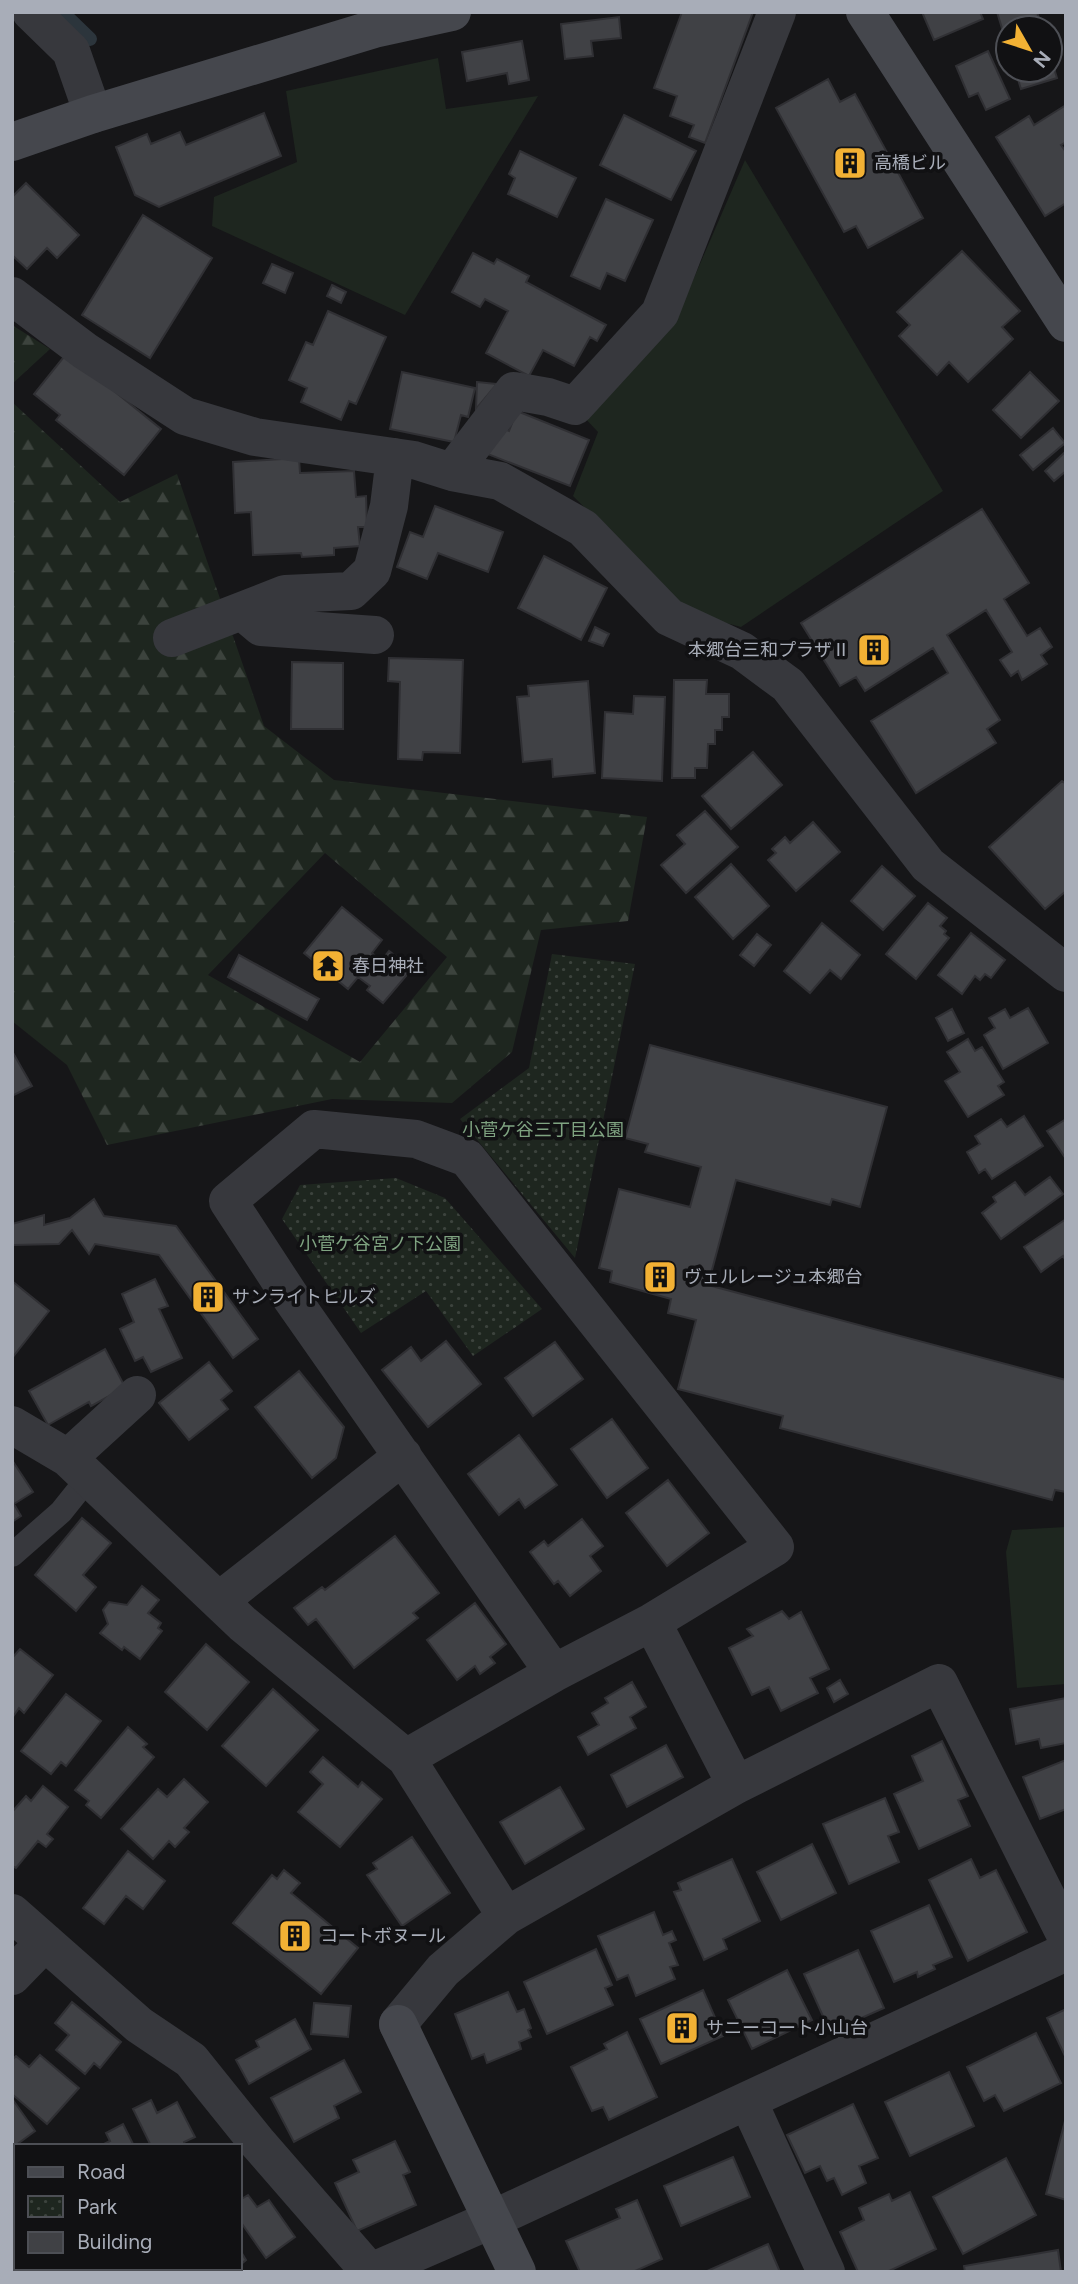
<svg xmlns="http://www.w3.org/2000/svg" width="1078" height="2284" viewBox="0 0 1078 2284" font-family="Figtree,'Noto Sans JP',sans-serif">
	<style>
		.grass { fill: #1e261f }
		.forest { fill: url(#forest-firs); fill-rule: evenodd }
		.park { fill: url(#park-dots) }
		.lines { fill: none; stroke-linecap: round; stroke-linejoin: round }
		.stream { stroke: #2c353c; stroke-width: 14 }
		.building { fill: #404145; stroke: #303034; stroke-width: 2 }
		.lane { stroke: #37383d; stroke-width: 24 }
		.street { stroke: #37383d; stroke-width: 38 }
		.secondary { stroke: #45474d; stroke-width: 38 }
		.labels { text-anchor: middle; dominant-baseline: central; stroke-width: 7; stroke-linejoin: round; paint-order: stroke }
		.poi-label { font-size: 18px; fill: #a8adb8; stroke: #111113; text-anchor: start }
		.park-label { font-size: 18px; fill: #7fa381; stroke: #111113 }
	</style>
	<defs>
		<pattern id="forest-firs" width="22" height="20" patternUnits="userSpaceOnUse" patternTransform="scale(1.75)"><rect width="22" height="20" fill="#1e261f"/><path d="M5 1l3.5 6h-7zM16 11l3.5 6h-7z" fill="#3c433d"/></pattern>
		<pattern id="park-dots" width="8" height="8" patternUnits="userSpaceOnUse" patternTransform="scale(1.75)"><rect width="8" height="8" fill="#1e261f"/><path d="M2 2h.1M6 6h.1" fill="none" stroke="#3c433d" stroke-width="1.8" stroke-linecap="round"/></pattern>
	</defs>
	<rect width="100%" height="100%" fill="#161618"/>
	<!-- grass -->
	<path class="grass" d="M438 58 446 109 538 96 405 315 212 226 214 197 297 162 286 91Z
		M745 160 943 491 741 627 692 614 573 496 598 432 581 414 677 317Z
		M1066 1527V1684L1017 1688 1006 1552 1012 1530Z"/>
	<!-- forest -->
	<path class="forest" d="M12 325 50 349 12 384Z
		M12 402 120 502 177 474 264 726 334 780 647 817 628 921 541 930 512 1052 452 1103 332 1099 107 1145 67 1065 12 1021ZM325 853 447 957 360 1062 208 975Z
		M12 2193 16 2198V2268H61L58 2272H12Z"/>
	<!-- park -->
	<path class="park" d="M552 954 635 964 575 1258 460 1119 529 1068Z
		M396 1178 445 1198 542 1309 473 1356 426 1291 361 1333 282 1219 300 1185Z"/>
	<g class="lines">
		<!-- stream -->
		<path class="stream" d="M62 12 90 39"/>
	</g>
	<!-- building -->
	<path class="building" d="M682 12H753L705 143 689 137 694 125 670 116 677 96 654 88Z
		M922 12H980L983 19 934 40Z
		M997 12H1037L1042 28H1008V48Z
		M619 17 621 38 591 41 593 56 565 59 561 24Z
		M522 41 529 80 509 84 507 73 467 81 462 52Z
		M988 51 1010 99 986 110 978 93 969 97 956 66Z
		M1050 55 1057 78 1021 89 1015 70H1050Z
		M828 79 840 102 855 94 923 218 868 248 856 226 844 232 776 108Z
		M1066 105V142L1061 145 1066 152V203L1045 216 996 137 1029 116 1034 125Z
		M264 113 281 156 159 207 135 195 116 147 147 134 151 144 180 132 186 145Z
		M624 115 696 151 671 200 600 165Z
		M520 151 576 178 557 217 508 194 515 178 509 174Z
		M26 183 79 235 57 258 47 248 27 269 12 255V197Z
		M606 199 653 220 625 281 607 273 600 289 571 276Z
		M143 215 212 258 150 358 82 315Z
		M962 251 1020 311 1002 327 1013 339 968 382 949 362 937 375 899 336 910 325 897 312Z
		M473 253 494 264 497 259 529 276 526 282 606 325 597 341 590 337 574 366 543 350 529 376 486 353 508 311 485 299 480 307 452 292Z
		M272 264 293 273 285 293 263 283Z
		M332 285 346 292 341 303 327 296Z
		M328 311 386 337 356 404 349 401 341 420 301 402 307 388 289 380 306 342 313 345Z
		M67 353 161 429 124 475 56 420 60 415 34 394Z
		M402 372 475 388 468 417 461 415 454 442 390 429Z
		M1030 372 1059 401 1021 438 993 410Z
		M477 382 497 384 476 409Z
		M517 411 589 440 570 486 485 453 496 425 509 431Z
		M1053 428 1065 443 1033 470 1020 455Z
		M1065 452 1066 471 1054 481 1045 471Z
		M299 458 300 473 354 471 356 497 366 496 367 527H358L360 546 334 548V555L302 557 301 553 253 555 251 512 235 513 233 462Z
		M435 506 503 532 488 572 438 553 427 579 397 567 410 532 423 537Z
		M982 509 1029 583 1004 599 1027 636 1040 628 1052 647 1041 655 1047 664 1022 680 1018 671 1011 676 1000 660 1012 652 986 610 947 635 1000 720 987 729 996 743 916 793 871 721 948 673 933 648 865 691 856 677 840 686 801 623Z
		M544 556 607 588 581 640 518 608Z
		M595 627 609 634 603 646 589 641Z
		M389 658 463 660 460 753 423 752 422 760 398 759 400 682 388 681Z
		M292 662 343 663V729H291Z
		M674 680H707L706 694H729V717H722V730H715V744H708L707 768H695V778H672Z
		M588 681 595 773 553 777 552 759 523 762 517 697 529 696 528 686Z
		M634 696 665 697 662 781 602 778 605 712 633 714Z
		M753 752 782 785 731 829 702 796Z
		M1062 781 1066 784V891L1045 909 989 847Z
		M705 811 738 847 686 893 661 865 685 844 677 835Z
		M813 822 840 852 796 891 768 860 776 853 772 849 785 837 790 843Z
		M731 864 769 906 733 939 695 897Z
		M882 866 915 896 883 930 851 901Z
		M928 903 947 918 940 926 946 931 944 934 949 938 916 979 886 954Z
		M342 907 382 940 372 953 381 961 389 951 412 969 383 1003 367 990 370 986 358 977 348 989 304 953Z
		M822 923 860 955 841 979 830 970 810 993 784 971Z
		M971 933 1005 960 991 978 985 974 980 980 975 976 962 994 938 975Z
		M757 934 771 945 754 966 740 955Z
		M239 955 319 999 307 1020 228 977Z
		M1028 1008 1048 1043 1003 1069 984 1035 995 1028 989 1018 1005 1009 1010 1018Z
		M952 1009 964 1033 948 1041 936 1018Z
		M968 1039 975 1051 982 1047 1004 1082 998 1086 1004 1095 968 1117 945 1081 960 1072 947 1052Z
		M650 1045 887 1107 860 1207 832 1199 830 1205 736 1180 708 1285 1066 1380V1492L1055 1490 1052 1500 780 1428 783 1416 678 1389 696 1320 668 1313 671 1299 610 1282 612 1271 599 1268 619 1189 690 1207 701 1167 645 1152 648 1144 625 1138Z
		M12 1051 32 1086 12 1096Z
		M1024 1116 1043 1146 992 1179 985 1169 979 1173 967 1152 980 1144 975 1136 1001 1119 1007 1127Z
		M1066 1119V1159L1047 1131Z
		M1050 1177 1063 1194 1001 1239 982 1213 996 1202 993 1197 1015 1182 1025 1195Z
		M94 1199 104 1216 176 1226 258 1339 233 1358 159 1255 95 1244 89 1254 72 1230 59 1244 13 1245 12 1224 44 1215V1225L70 1218Z
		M1066 1219V1261L1063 1256 1041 1272 1024 1247Z
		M155 1279 168 1306 159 1309 182 1358 151 1372 143 1357 135 1361 120 1329 134 1322 122 1294Z
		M12 1281 49 1311 12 1358Z
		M446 1341 481 1384 428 1427 382 1370 411 1347 421 1361Z
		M555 1342 583 1379 533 1416 505 1378Z
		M105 1349 125 1387 91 1406 89 1402 48 1425 29 1391Z
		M209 1362 232 1391 221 1400 228 1409 189 1440 159 1403Z
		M299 1371 344 1427 336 1458 312 1478 255 1407Z
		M612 1419 648 1468 607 1498 571 1449Z
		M519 1435 557 1485 525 1508 519 1499 499 1515 468 1474Z
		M12 1460 33 1492 14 1504 21 1516 12 1522Z
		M668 1480 709 1533 667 1566 626 1513Z
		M82 1518 111 1543 83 1575 96 1587 76 1611 35 1575Z
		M582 1519 603 1546 590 1556 601 1571 570 1596 558 1581 554 1584 530 1552 544 1541 548 1546Z
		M395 1536 439 1593 413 1613 418 1618 354 1668 316 1619 308 1625 294 1608 322 1587 325 1590Z
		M142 1586 159 1600 148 1613 161 1623 158 1628 162 1631 140 1659 124 1647 122 1650 100 1633 108 1624 103 1610 109 1602 127 1605Z
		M475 1603 506 1644 490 1657 495 1663 480 1674 475 1666 457 1680 427 1640Z
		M782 1611 789 1619 801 1612 829 1669 810 1678 818 1693 781 1711 769 1687 752 1695 729 1648 753 1636 747 1629Z
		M206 1644 249 1682 207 1730 165 1692Z
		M20 1649 53 1675 24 1713 19 1708 12 1718V1658Z
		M840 1680 848 1694 834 1702 827 1688Z
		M632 1682 646 1707 630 1717 636 1728 588 1755 578 1737 599 1725 592 1713 608 1703 605 1698Z
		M273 1689 318 1730 266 1786 222 1746Z
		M66 1694 101 1721 66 1766 61 1762 51 1774 21 1751Z
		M1066 1698V1743L1041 1748 1039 1739 1016 1744 1010 1709Z
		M128 1727 147 1744 143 1747 154 1757 101 1818 86 1805 89 1801 75 1790Z
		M942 1741 968 1796 958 1800 970 1826 919 1849 894 1794 923 1781 912 1756Z
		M666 1745 683 1777 627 1807 611 1775Z
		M323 1757 358 1787 362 1782 382 1799 340 1847 298 1812 323 1784 310 1772Z
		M1066 1760V1809L1040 1819 1023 1777Z
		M184 1779 208 1802 184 1828 189 1832 175 1847 169 1841 153 1859 121 1829 158 1789 167 1797Z
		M43 1786 68 1807 47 1834 53 1839 46 1847 38 1841 16 1868 12 1866V1812L26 1796 31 1801Z
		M560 1787 584 1829 525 1864 500 1822Z
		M885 1798 899 1832 888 1836 899 1862 849 1884 823 1824Z
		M412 1837 450 1893 402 1926 367 1875 377 1869 373 1863Z
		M812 1844 836 1893 781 1920 757 1872Z
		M128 1851 165 1881 143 1909 126 1896 104 1924 83 1908Z
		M732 1859 760 1921 723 1939 727 1949 704 1960 674 1892 681 1890 678 1883Z
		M971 1859 980 1878 996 1870 1027 1932 968 1961 929 1880Z
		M284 1870 300 1883 291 1893 358 1948 321 1994 233 1923 272 1875 277 1879Z
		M929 1905 952 1957 933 1965 935 1969 918 1977 917 1972 894 1982 871 1931Z
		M654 1912 663 1935 672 1931 676 1940 669 1943 678 1965 670 1967 675 1979 636 1996 628 1975 617 1980 598 1936Z
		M596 1949 612 1985 605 1988 613 2005 547 2034 524 1982Z
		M858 1950 884 2008 830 2032 804 1974Z
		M787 1970 812 2020 752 2049 728 2000Z
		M703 1990 723 2036 661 2064 640 2019Z
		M508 1992 517 2012 524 2009 531 2028 528 2030 531 2037 519 2042 521 2049 487 2063 484 2054 472 2059 455 2014Z
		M72 2002 121 2042 100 2068 94 2063 85 2074 56 2050 69 2035 55 2023Z
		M314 2003 351 2006 348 2037 311 2034Z
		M1066 2009V2058L1047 2018Z
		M295 2019 311 2049 249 2084 236 2060 259 2047 256 2041Z
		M627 2032 657 2097 609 2120 603 2107 592 2111 571 2067 607 2049 604 2044Z
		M1036 2033 1061 2083 1004 2111 995 2095 984 2101 967 2067Z
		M40 2055 79 2088 47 2124 12 2094V2060L16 2056 29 2067Z
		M344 2060 361 2092 334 2106 339 2118 294 2142 271 2098Z
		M949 2072 974 2126 910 2156 885 2102Z
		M13 2100 35 2131 12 2148V2101Z
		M151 2100 157 2113 177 2102 195 2137 184 2142 185 2146 168 2144 151 2146 133 2109Z
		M853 2104 878 2158 859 2166 866 2183 842 2195 834 2178 827 2181 820 2166 805 2173 787 2135Z
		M1066 2117V2200L1046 2194Z
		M123 2124 134 2146H100L110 2141 106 2133Z
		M395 2141 410 2172 403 2175 416 2205 357 2231 335 2183 359 2172 353 2160Z
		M733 2157 750 2197 681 2226 664 2186Z
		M1006 2158 1036 2215 963 2254 933 2197Z
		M910 2192 936 2249 887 2272H858L840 2232 864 2220 859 2208 889 2194 892 2201Z
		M248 2195 257 2207 269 2200 295 2237 266 2258 240 2221V2200Z
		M637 2200 662 2259 633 2272H580L566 2241 620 2218 616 2209Z
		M768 2244 780 2272H705Z
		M240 2250 246 2260 240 2265Z
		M1058 2250 1061 2272H965L964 2266Z
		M183 2268 181 2272H136L133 2269Z"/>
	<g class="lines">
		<!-- lane -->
		<path class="lane" d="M12 1555 61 1512 89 1477"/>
		<!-- street -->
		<path class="street" d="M31 12 71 51 93 114
			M12 296 85 351 185 416 255 437 414 460 452 472 500 481 583 528 669 617 742 651 788 685 928 865 1066 973
			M452 472 514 391 548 397 575 406 660 313 777 12
			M242 611 261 627 375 635
			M172 638 285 594 351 591 372 571 389 506 395 457
			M12 1425 68 1458 243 1624 406 1758 506 1916
			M68 1458 137 1395
			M219 1601 403 1456
			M652 1622 736 1785
			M406 1758 554 1673 652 1622 775 1547 467 1158 416 1139 314 1129 228 1201 292 1299 554 1673
			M12 1913 139 2025 191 2060 257 2142 370 2272
			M12 1976 45 1942
			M398 2024 443 1970 506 1916 736 1785 939 1683 1066 1936
			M748 2101 826 2272
			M371 2272 493 2219 1066 1952"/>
		<!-- secondary -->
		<path class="secondary" d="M865 12 1066 323
			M12 142 93 114 374 29 452 12
			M398 2024 517 2272"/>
	</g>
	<!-- icons -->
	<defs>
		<symbol id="building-square" viewBox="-11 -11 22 22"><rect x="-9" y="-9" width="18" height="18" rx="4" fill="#f2b134" stroke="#111113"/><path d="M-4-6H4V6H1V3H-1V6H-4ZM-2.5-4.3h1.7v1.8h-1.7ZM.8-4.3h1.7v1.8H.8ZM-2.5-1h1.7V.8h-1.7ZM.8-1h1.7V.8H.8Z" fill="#111"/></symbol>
		<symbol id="temple-square" viewBox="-11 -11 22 22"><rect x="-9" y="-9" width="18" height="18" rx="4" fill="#f2b134" stroke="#111113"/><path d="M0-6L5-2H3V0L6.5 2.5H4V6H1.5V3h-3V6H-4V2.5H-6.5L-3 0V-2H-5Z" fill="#111"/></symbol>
	</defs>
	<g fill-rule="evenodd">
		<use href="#building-square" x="831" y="144" width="38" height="38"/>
		<use href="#building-square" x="855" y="631" width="38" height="38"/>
		<use href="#temple-square" x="309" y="947" width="38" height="38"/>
		<use href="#building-square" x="641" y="1258" width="38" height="38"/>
		<use href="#building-square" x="189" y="1278" width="38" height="38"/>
		<use href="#building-square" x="276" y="1917" width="38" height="38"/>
		<use href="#building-square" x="663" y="2009" width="38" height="38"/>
	</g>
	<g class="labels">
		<!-- poi labels -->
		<g class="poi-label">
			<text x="874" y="163">高橋ビル</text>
			<text x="850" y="650" text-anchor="end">本郷台三和プラザⅡ</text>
			<text x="352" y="966">春日神社</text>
			<text x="684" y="1277">ヴェルレージュ本郷台</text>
			<text x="232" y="1297">サンライトヒルズ</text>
			<text x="320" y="1936">コートボヌール</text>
			<text x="706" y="2028">サニーコート小山台</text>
		</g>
		<!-- park labels -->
		<g class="park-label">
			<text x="543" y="1130">小菅ケ谷三丁目公園</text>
			<text x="380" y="1244">小菅ケ谷宮ノ下公園</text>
		</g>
	</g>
	<!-- border -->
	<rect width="1078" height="2284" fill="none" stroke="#a8adb8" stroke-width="28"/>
	<!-- legend -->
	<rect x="14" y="2144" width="228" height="126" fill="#111113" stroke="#4d4f55" stroke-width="2"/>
	<rect x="28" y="2167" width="35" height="10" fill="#45474d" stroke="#4d4f55" stroke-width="2"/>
	<text x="77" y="2179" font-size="21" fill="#a8adb8">Road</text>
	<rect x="28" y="2196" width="35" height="21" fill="url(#park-dots)" stroke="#4d4f55" stroke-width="2"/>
	<text x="77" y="2214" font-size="21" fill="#a8adb8">Park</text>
	<rect x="28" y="2232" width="35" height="21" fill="#404145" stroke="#4d4f55" stroke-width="2"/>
	<text x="77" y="2249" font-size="21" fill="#a8adb8">Building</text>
	<!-- north arrow -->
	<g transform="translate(1029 49) rotate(129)"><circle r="33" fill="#111113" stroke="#4d4f55" stroke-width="2"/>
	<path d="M0-5L12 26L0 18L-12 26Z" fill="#f2b134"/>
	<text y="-10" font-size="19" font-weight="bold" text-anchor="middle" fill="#a8adb8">N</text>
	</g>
</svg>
